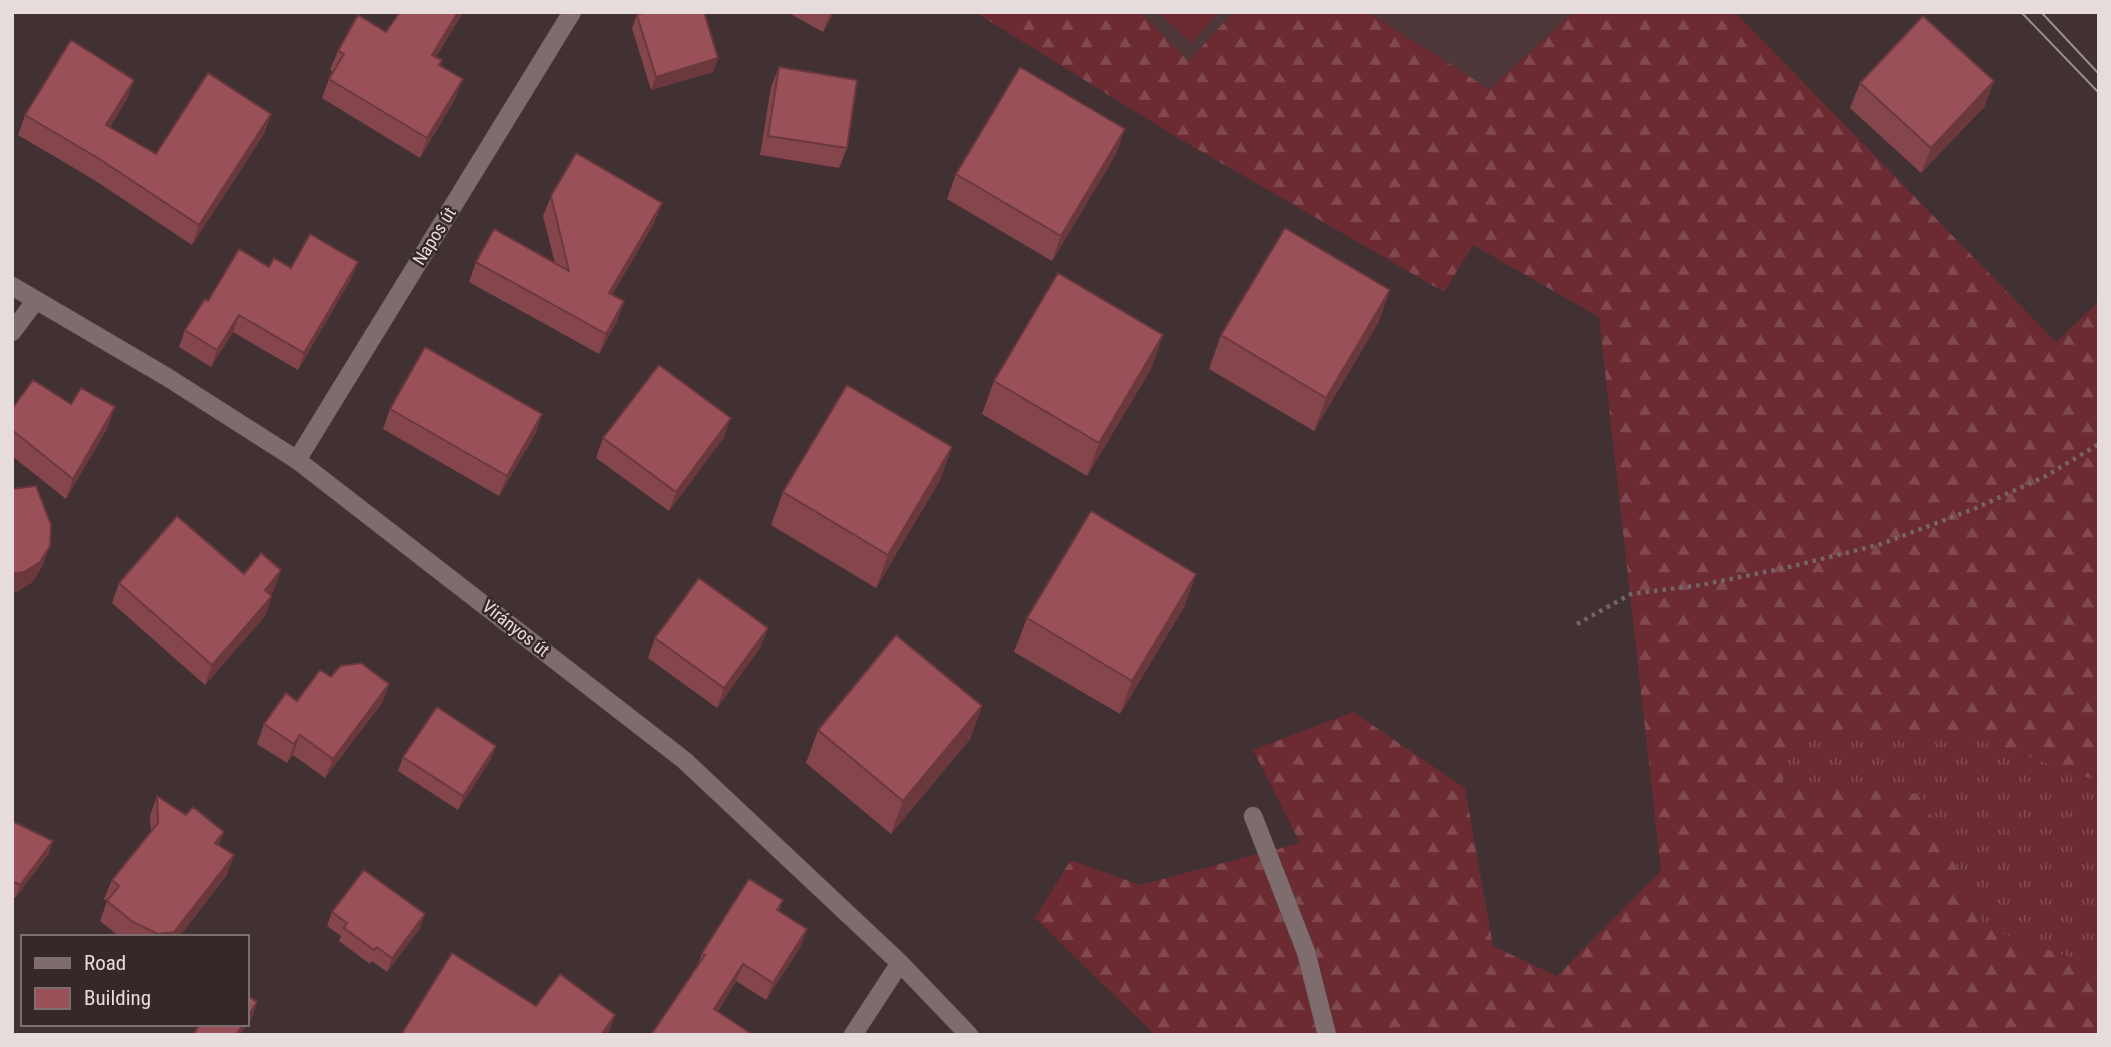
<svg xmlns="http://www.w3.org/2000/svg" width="2111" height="1047" viewBox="0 0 2111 1047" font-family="'Roboto Condensed',sans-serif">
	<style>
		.built { fill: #4f3839 }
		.grass { fill: url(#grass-tufts) }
		.forest { fill: url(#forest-firs) }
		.pitch { fill: #6c2a33 }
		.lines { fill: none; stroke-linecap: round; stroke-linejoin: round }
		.minor-casing { stroke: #5d5050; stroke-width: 19 }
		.path { stroke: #746566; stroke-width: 4.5; stroke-dasharray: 3.5 5; stroke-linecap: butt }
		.minor { stroke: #7f6c6d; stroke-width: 18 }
		.tram { stroke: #9b8e8e; stroke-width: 2 }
		.wall { fill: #84454c }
		.shaded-wall { fill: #6b383e }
		.building { fill: #995058; stroke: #6b383e; stroke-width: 2 }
		.labels { text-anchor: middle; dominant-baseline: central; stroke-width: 5; stroke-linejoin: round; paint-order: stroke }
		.street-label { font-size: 18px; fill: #e7dcdc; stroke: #362728 }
	</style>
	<defs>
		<pattern id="grass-tufts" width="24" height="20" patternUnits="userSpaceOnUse" patternTransform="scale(1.75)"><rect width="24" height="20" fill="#6c2a33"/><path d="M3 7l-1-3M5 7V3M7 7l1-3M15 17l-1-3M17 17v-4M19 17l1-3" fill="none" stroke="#814850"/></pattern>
		<pattern id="forest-firs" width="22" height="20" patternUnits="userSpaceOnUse" patternTransform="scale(1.75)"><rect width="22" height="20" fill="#6c2a33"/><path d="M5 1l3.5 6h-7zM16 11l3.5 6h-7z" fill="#814850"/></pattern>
	</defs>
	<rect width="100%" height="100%" fill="#413132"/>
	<!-- built -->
	<path class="built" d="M1140 12H1233L1189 61Z
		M1368 12H1574L1489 89Z"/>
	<!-- grass -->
	<path class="grass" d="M1793 730 1974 738 2099 781V968L1984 927 1921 794 1783 782Z"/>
	<!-- forest -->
	<path class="forest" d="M975 12H1140L1189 61 1233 12H1368L1489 89 1574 12H1735L2056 342 2099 301V781L1973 738 1793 730 1783 782 1921 794 1984 927 2099 968V1035H1155L1035 918 1071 860 1140 885 1300 843 1253 750 1353 712 1465 788 1493 946 1557 976 1661 871 1599 317 1473 245 1444 292 1173 135Z"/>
	<!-- pitch -->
	<path class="pitch" d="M1158 12H1219L1191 43Z"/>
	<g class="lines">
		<defs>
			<path id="minor" d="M12 286 167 377 297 460 684 760 900 963 969 1035
				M12 332 36 300
				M297 460 572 12
				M1253 816 1306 952 1327 1035
				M853 1035 900 963"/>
		</defs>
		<!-- minor casing -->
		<use href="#minor" class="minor-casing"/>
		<!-- path -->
		<path class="path" d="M1577 624 1631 594 1701 585 1785 568 1878 545 1974 509 2046 476 2099 444"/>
		<!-- minor -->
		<use href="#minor" class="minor"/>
		<!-- tram -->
		<path class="tram" d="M2021 12 2099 93
			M2041 12 2099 74"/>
	</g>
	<!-- wall -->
	<path class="wall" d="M400 12H463L436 57 442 60 440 65 455 99 420 158 322 98 329 79 333 72 330 70 338 51 386 32Z
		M787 12H834L823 32Z
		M637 15 718 58 713 72 651 90 632 28Z
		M779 67 847 148 839 168 760 155 771 87Z
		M1860 83 1985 106 1921 173 1850 108Z
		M127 99 110 127 156 154 271 114 264 134 192 245 91 178 18 135 25 115Z
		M1125 129 1116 154 1052 261 947 199 956 174Z
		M551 196 662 203 654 223 612 295 624 301 617 321 599 354 469 282 476 262 555 263 543 216Z
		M269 267 291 268 351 279 298 370 233 332 211 367 179 347 185 330 208 301Z
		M1390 290 1378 323 1314 431 1209 369 1221 335Z
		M1163 335 1151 369 1087 476 982 414 994 381Z
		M12 409 108 427 66 499 12 456Z
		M390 409 542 414 535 434 499 496 383 429Z
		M724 437 669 511 596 458 603 438Z
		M952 447 940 480 876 588 771 525 783 492Z
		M244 574 274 590 270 595 272 596 265 616 205 685 112 603 119 583Z
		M1196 574 1184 607 1120 714 1014 652 1027 618Z
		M768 628 760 648 717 708 648 658 655 638Z
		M331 677 389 684 382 703 325 778 293 755 287 763 257 744 264 724Z
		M982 706 970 739 891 834 806 763 818 730Z
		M403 757 491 759 458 810 398 771Z
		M157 796 219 845 227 875 179 937H120L100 921 107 901 104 899 112 880 151 832 150 816Z
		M12 821 53 841 48 855 15 898 12 897Z
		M783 900 779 911 801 946 766 1000 736 981 718 1011 651 1035 698 965 702 953Z
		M332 912 420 928 387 972 372 961 370 964 339 941 341 936 327 926Z"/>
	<!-- shaded-wall -->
	<path class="shaded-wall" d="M458 12H463L425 74 432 55Z
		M831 12H834L823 32Z
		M718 58 713 72 651 90 656 77Z
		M463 79 455 99 420 158 427 138Z
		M134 80 127 99 99 144 106 125Z
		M1994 81 1985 106 1921 173 1931 148Z
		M271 114 264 134 192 245 199 225Z
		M1125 129 1116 154 1052 261 1061 236Z
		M662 203 654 223 602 312 609 293Z
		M358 262 351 279 298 370 304 353Z
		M1390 290 1378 323 1314 431 1326 398Z
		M624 301 617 321 599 354 606 334Z
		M239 315 233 332 211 367 217 350Z
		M1163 335 1151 369 1087 476 1099 443Z
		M115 407 108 427 66 499 73 479Z
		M542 414 535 434 499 496 507 476Z
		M731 418 724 437 669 511 676 492Z
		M952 447 940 480 876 588 888 555Z
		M50 546 43 565 33 582 17 592 12 593V574Z
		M281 570 274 590 257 610 265 590Z
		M1196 574 1184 607 1120 714 1132 681Z
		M272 596 265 616 205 685 212 665Z
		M768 628 760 648 717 708 724 688Z
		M389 684 382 703 325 778 333 759Z
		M982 706 970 739 891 834 903 801Z
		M300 735 293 755 287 763 294 744Z
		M496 746 491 759 458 810 463 796Z
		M224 832 217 851 215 843Z
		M53 841 48 855 15 898 20 885Z
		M234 855 227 875 179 937H157L158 934Z
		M425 914 420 928 387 972 392 958Z
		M807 929 801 946 766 1000 773 983Z
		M743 964 736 981 708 1025 714 1009Z
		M257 1002 253 1016 240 1035H236L243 1024H247V1018Z
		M615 1015 608 1035H601Z"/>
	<!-- building -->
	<path class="building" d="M400 12H458L432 55 442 60 439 65 463 79 427 138 329 79 344 54 338 51 358 15 386 32Z
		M645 12H704L718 58 656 77 637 15Z
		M1923 16 1994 81 1931 148 1860 83Z
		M71 40 134 80 106 125 156 154 208 73 271 114 199 225 98 158 25 115Z
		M779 67 857 80 847 148 768 136Z
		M1020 67 1125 129 1061 236 956 174Z
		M576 153 662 203 609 293 624 301 606 334 476 262 494 229 569 271 551 196Z
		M1285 228 1390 290 1326 398 1221 335Z
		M310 234 358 262 304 353 239 315 217 350 185 330 205 299 208 301 239 249 269 267 274 258 291 268Z
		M1058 273 1163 335 1099 443 994 381Z
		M425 347 542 414 507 476 390 409Z
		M659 365 731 418 676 492 603 438Z
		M33 380 71 404 81 388 115 407 73 479 12 430V409Z
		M847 385 952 447 888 555 783 492Z
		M36 486 51 525 50 546 40 562 24 572 12 574V489Z
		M1091 511 1196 574 1132 681 1027 618Z
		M177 516 244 574 261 553 281 570 265 590 272 596 212 665 119 583Z
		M699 578 768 628 724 688 655 638Z
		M896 635 982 706 903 801 818 730Z
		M361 663 389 684 333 759 300 735 294 744 264 724 286 693 297 701 320 670 331 677 340 666Z
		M437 707 496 746 463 796 403 757Z
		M157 796 186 815 193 807 224 832 215 843 234 855 174 932 158 934 133 922 107 901 119 886 112 880 158 823Z
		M12 821 53 841 20 885 12 881Z
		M364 870 425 914 392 958 377 947 374 950 344 928 347 923 332 912Z
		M749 879 783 900 777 910 807 929 773 983 743 964 714 1009 753 1035H651L705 955 702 953Z
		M452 953 536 1006 560 974 615 1015 601 1035H401Z
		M247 995 257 1002 247 1018Z
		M200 1024H243L236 1035H193Z"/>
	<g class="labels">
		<!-- street labels -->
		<g class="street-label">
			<text transform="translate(434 236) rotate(-58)">Napos út</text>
			<text transform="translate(516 628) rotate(38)">Virányos út</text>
		</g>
	</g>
	<!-- border -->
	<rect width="2111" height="1047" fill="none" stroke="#e7dcdc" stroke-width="28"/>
	<!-- legend -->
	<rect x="21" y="935" width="228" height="91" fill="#362728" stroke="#7d6f70" stroke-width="2"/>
	<rect x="35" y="958" width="35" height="10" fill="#7f6c6d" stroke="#7d6f70" stroke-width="2"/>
	<text x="84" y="970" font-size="21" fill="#e7dcdc">Road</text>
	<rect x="35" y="988" width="35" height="21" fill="#995058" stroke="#7d6f70" stroke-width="2"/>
	<text x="84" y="1005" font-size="21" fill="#e7dcdc">Building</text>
</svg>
